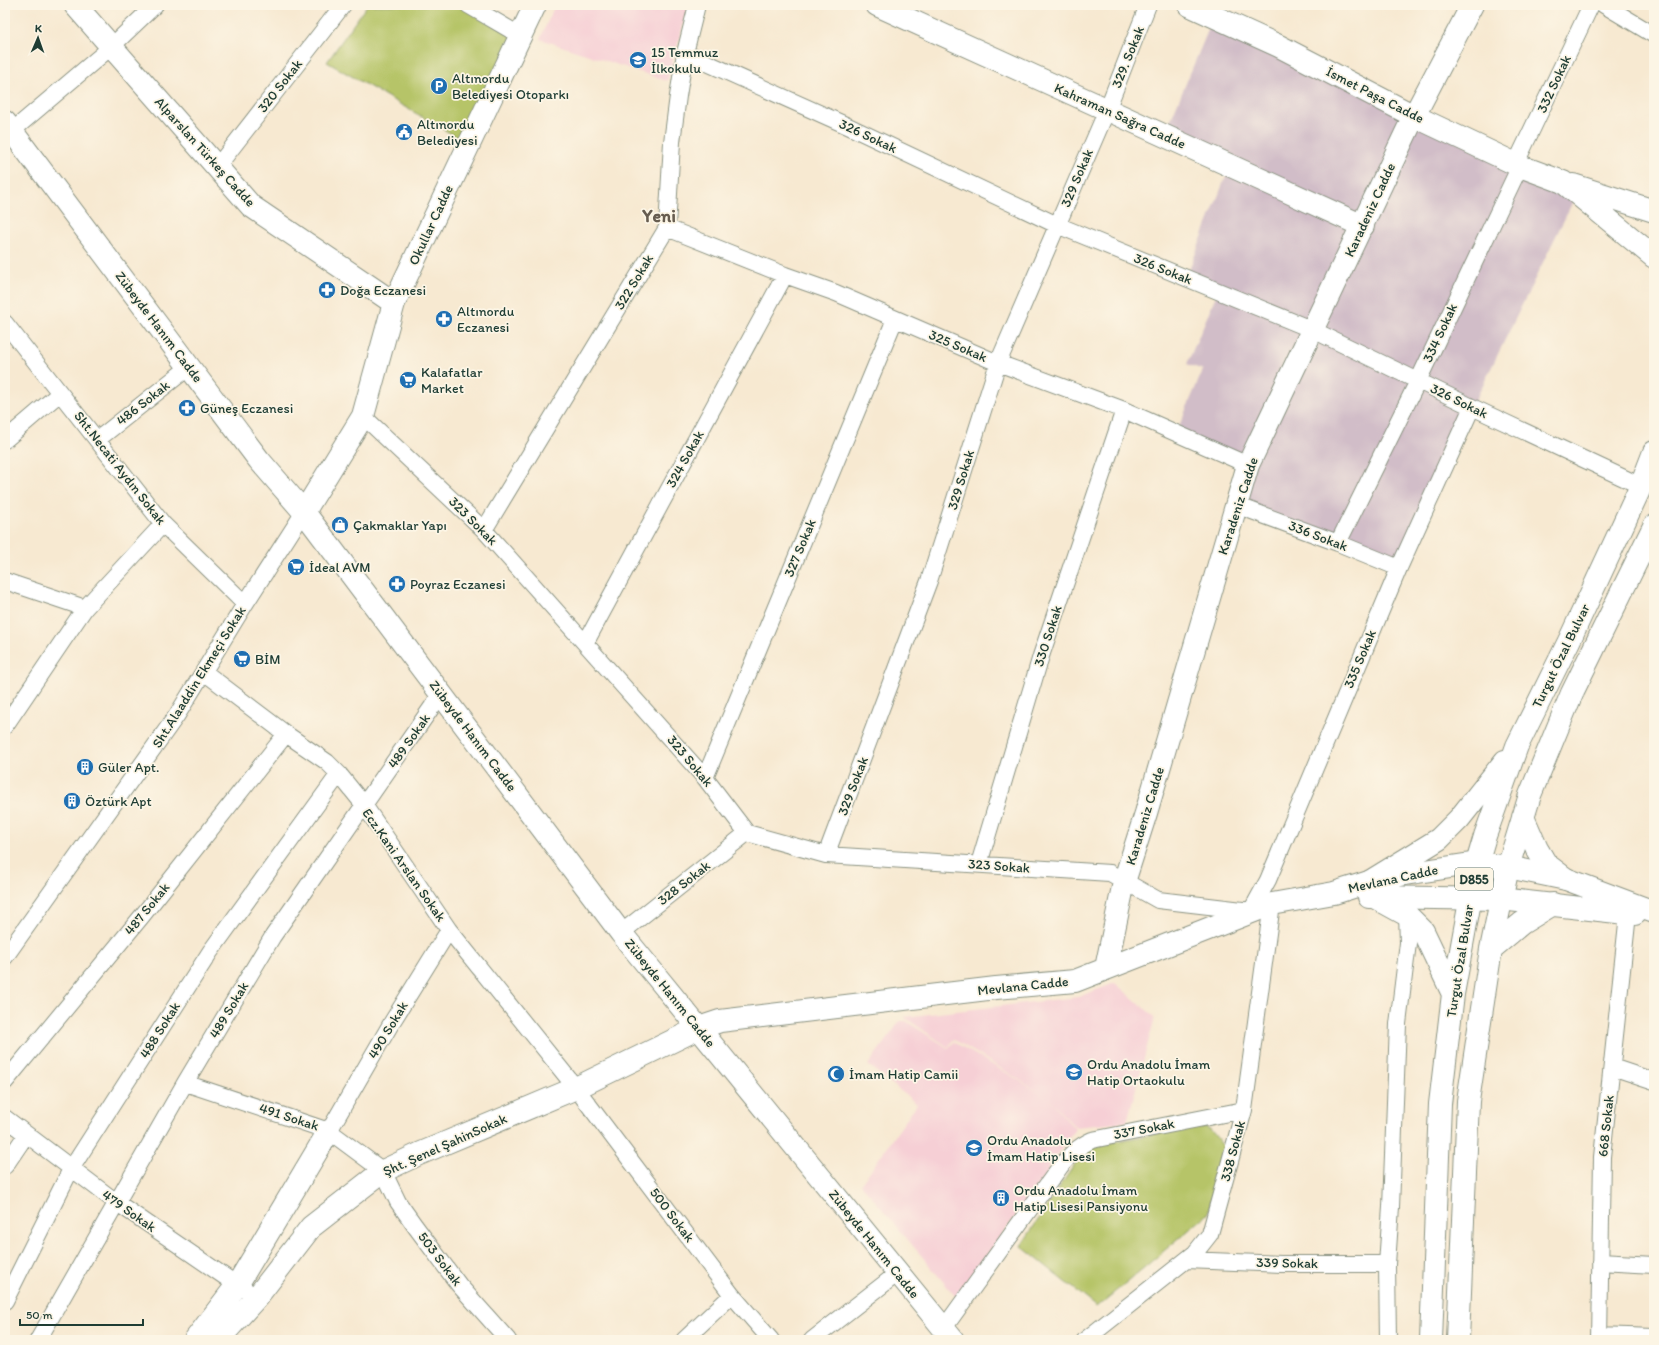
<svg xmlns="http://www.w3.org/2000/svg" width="1659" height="1345" viewBox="0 0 1659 1345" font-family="Itim,sans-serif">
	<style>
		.built { fill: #f6cfd5 }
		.industrial { fill: #d1bdc8 }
		.green { fill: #b6c467; stroke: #6a804e }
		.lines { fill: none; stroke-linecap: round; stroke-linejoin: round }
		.street-casing { stroke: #8b9382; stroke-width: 18 }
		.secondary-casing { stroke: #8b9382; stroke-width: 24 }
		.highway-casing { stroke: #8b9382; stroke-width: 24 }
		.street { stroke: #fff; stroke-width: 16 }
		.secondary { stroke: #fff; stroke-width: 22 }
		.highway { stroke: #fff; stroke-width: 22 }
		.labels { text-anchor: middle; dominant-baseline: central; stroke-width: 3.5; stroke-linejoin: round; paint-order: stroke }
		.shield { fill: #fcf5e5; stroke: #617469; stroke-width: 1 }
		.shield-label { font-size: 13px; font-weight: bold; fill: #1f3d34 }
		.poi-label { font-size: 14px; fill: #1f3d34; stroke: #fcf5e5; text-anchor: start }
		.street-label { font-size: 14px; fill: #1f3d34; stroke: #fcf5e5 }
		.district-label { font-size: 18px; font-weight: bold; fill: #675d50; stroke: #fcf5e5 }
	</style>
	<rect width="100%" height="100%" fill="#fcf5e5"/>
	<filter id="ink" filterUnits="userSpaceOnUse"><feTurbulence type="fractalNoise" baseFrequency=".025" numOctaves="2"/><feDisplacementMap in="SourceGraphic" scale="8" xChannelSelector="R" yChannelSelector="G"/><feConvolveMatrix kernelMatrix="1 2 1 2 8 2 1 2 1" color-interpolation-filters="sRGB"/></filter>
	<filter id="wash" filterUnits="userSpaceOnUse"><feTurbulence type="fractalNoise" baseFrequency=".012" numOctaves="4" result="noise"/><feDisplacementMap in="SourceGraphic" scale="16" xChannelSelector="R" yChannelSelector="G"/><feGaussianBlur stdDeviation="0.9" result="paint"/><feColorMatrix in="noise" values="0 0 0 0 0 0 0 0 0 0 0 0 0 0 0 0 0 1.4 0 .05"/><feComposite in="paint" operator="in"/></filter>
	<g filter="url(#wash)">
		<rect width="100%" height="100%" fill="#f7e9d1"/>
		<!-- built -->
		<path class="built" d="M555 5H689L667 81 540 39Z
			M1115 983 1155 1017 1127 1122 1075 1127 1047 1097 955 1040H953L948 1047 904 1017 1078 997Z
			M900 1021H906L948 1048 954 1042 1047 1097 1075 1129 1048 1167 1049 1171 956 1297 861 1184 917 1104 868 1065Z"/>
		<!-- industrial -->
		<path class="industrial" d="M1214 16 1577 193 1472 407 1399 568 1236 505 1248 465 1176 433 1203 370 1187 364 1218 291 1186 278 1230 166 1164 136Z"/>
		<!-- green -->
		<path class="green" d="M367 5H468L514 32 469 144 327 62Z
			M1201 1125 1210 1129 1223 1146 1208 1214 1097 1307 1021 1246 1074 1165 1092 1146Z"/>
	</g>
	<g filter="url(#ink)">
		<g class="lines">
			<defs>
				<path id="street" d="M468 5 521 36
					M1604 5 1654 35
					M685 53 850 127 1057 225 1313 330 1472 407 1641 486
					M12 131 111 47 155 5
					M1516 163 1591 5
					M217 167 343 5
					M667 228 785 275 836 293 998 363 1124 410 1248 465
					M5 323 163 524 245 604
					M363 416 484 530 705 778 747 833 826 855 1110 873 1158 900 1251 911 1268 880 1399 568 1472 407
					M5 440 60 393
					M97 440 189 367
					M1236 505 1338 543 1399 568
					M484 530 667 228 672 142 678 96 685 53 697 5
					M1338 543 1418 381 1520 166
					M5 581 85 608
					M586 642 785 275
					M204 672 286 734 327 762 339 774 364 805 449 930 576 1088 732 1295 771 1340
					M5 726 85 608 163 524
					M705 778 895 319
					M826 855 929 581 998 363 1107 110 1148 5
					M979 864 1041 656 1124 410
					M621 933 747 833
					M5 957 177 715 245 604 304 512
					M1612 1067 1654 1081
					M5 1082 142 916 286 734
					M185 1083 329 1131 383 1171 398 1202 415 1226 459 1285 508 1340
					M5 1118 116 1202 237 1285 257 1297
					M329 1131 392 1022 449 930
					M5 1166 26 1135
					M1187 1260 1281 1264H1387
					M1600 1262 1654 1265
					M5 1301 71 1169 210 952 339 774
					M944 1328 1060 1167C1069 1156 1078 1146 1092 1140L1244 1110
					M1599 1335 1654 1337
					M38 1340 185 1083 273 936 441 694
					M684 1340 732 1295
					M812 1340 898 1273
					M1085 1340 1195 1253 1210 1234 1244 1110 1272 904
					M1388 1340 1387 1264 1391 1207 1398 1024 1408 943 1407 915
					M1599 1340 1602 1157 1628 914"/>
				<path id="secondary" d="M75 5 251 206 394 303
					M877 5 1363 226
					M1189 5 1279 46 1414 116 1520 166 1563 182 1654 257
					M5 122 259 460 304 512 621 933 953 1340
					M1573 185 1654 211
					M304 512 363 416 394 303 535 5
					M1369 897 1500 899 1635 914
					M1106 968 1124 882 1146 813 1248 465 1414 116 1472 5
					M195 1340 237 1285 329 1131
					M218 1340 257 1297 311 1227 383 1171 419 1154 576 1088 699 1028 720 1021 996 988 1075 981 1272 904 1334 893 1369 882 1405 874 1477 863 1508 867 1566 879 1654 912"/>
				<path id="highway" d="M1523 817 1537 849 1546 864 1566 879
					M1369 882 1439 839 1459 819 1505 761
					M1376 898 1407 915 1423 931 1453 994
					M1491 949 1522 923 1553 904
					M1431 1340 1440 1104 1453 994 1477 863 1485 836 1517 746 1569 641 1641 486 1654 452
					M1458 1340 1468 1101 1491 949 1508 867 1530 795 1572 693 1654 526"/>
			</defs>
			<!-- street casing -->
			<use href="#street" class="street-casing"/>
			<!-- secondary casing -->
			<use href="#secondary" class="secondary-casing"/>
			<!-- highway casing -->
			<use href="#highway" class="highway-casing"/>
			<!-- street -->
			<use href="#street" class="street"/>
			<!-- secondary -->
			<use href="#secondary" class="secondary"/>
			<!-- highway -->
			<use href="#highway" class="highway"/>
		</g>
	</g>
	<!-- icons -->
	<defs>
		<symbol id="school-disc" viewBox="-11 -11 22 22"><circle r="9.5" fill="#1f6fb2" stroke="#fcf5e5"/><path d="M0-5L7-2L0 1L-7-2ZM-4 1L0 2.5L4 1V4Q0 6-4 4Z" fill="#fff"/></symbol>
		<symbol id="parking-disc" viewBox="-11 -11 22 22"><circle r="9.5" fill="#1f6fb2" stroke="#fcf5e5"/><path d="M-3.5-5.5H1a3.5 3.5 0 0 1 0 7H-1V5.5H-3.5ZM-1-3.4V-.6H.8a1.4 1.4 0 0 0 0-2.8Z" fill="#fff"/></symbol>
		<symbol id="civic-disc" viewBox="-11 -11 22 22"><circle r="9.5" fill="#1f6fb2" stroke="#fcf5e5"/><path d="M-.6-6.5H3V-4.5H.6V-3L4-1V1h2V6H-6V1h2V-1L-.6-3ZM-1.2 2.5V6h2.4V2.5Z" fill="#fff"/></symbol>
		<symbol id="pharmacy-disc" viewBox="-11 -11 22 22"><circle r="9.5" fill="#1f6fb2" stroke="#fcf5e5"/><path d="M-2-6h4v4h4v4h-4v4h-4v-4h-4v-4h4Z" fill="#fff"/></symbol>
		<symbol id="supermarket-disc" viewBox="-11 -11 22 22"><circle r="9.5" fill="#1f6fb2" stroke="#fcf5e5"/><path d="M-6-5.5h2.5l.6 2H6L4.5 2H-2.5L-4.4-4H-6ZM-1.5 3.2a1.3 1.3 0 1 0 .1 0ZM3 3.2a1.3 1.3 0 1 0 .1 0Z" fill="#fff"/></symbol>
		<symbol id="shop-disc" viewBox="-11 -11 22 22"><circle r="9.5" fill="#1f6fb2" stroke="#fcf5e5"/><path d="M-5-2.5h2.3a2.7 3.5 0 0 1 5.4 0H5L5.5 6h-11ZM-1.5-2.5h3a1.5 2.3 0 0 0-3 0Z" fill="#fff"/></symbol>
		<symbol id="building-disc" viewBox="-11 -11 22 22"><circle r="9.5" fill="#1f6fb2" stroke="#fcf5e5"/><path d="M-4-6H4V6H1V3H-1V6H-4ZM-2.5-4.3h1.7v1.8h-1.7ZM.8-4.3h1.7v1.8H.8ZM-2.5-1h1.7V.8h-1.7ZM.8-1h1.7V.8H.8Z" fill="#fff"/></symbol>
		<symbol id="mosque-disc" viewBox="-11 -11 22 22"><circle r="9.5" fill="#1f6fb2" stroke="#fcf5e5"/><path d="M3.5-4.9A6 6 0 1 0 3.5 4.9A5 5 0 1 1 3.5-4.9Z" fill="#fff"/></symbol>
	</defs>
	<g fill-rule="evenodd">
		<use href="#school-disc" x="628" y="50" width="20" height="20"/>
		<use href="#parking-disc" x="429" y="76" width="20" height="20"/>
		<use href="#civic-disc" x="394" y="122" width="20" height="20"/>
		<use href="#pharmacy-disc" x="317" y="280" width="20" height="20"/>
		<use href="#pharmacy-disc" x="434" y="309" width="20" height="20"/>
		<use href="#supermarket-disc" x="398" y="370" width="20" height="20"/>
		<use href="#pharmacy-disc" x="177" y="398" width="20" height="20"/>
		<use href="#shop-disc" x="330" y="515" width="20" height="20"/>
		<use href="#supermarket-disc" x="286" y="557" width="20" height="20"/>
		<use href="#pharmacy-disc" x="387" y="574" width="20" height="20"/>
		<use href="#supermarket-disc" x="232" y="649" width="20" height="20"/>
		<use href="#building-disc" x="75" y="757" width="20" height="20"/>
		<use href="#building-disc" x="62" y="791" width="20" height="20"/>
		<use href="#school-disc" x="1064" y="1062" width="20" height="20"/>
		<use href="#mosque-disc" x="826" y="1064" width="20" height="20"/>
		<use href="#school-disc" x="964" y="1138" width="20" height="20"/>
		<use href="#building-disc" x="991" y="1188" width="20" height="20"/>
	</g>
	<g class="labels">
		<!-- shield labels -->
		<rect class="shield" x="1455" y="868" width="38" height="22" rx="3"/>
		<g class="shield-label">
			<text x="1474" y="879">D855</text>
		</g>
		<!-- poi labels -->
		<g class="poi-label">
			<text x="651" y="52">15 Temmuz<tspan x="651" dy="16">İlkokulu</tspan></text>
			<text x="452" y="78">Altınordu<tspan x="452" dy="16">Belediyesi Otoparkı</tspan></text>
			<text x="417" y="124">Altınordu<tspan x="417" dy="16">Belediyesi</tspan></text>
			<text x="340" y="290">Doğa Eczanesi</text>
			<text x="457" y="311">Altınordu<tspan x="457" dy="16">Eczanesi</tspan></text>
			<text x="421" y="372">Kalafatlar<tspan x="421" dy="16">Market</tspan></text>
			<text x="200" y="408">Güneş Eczanesi</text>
			<text x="353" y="525">Çakmaklar Yapı</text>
			<text x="309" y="567">İdeal AVM</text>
			<text x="410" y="584">Poyraz Eczanesi</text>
			<text x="255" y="659">BİM</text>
			<text x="98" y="767">Güler Apt.</text>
			<text x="85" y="801">Öztürk Apt</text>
			<text x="1087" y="1064">Ordu Anadolu İmam<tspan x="1087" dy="16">Hatip Ortaokulu</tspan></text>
			<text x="849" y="1074">İmam Hatip Camii</text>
			<text x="987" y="1140">Ordu Anadolu<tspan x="987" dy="16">İmam Hatip Lisesi</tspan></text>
			<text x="1014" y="1190">Ordu Anadolu İmam<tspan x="1014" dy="16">Hatip Lisesi Pansiyonu</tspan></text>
		</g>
		<!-- street labels -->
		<g class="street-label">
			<text transform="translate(1128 57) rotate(-68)">329. Sokak</text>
			<text transform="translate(1554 84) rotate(-65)">332 Sokak</text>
			<text transform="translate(280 86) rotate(-52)">320 Sokak</text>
			<text transform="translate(1375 95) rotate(27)">İsmet Paşa Cadde</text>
			<text transform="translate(1120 116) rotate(24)">Kahraman Sağra Cadde</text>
			<text transform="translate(868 136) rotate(25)">326 Sokak</text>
			<text transform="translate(205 152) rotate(48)">Alparslan Türkeş Cadde</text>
			<text transform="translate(1077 178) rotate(-67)">329 Sokak</text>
			<text transform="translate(1370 210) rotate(-65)">Karadeniz Cadde</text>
			<text transform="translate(431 225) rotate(-65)">Okullar Cadde</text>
			<text transform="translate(1163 269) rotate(22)">326 Sokak</text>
			<text transform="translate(634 282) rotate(-59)">322 Sokak</text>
			<text transform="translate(159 327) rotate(53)">Zübeyde Hanım Cadde</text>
			<text transform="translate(1440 333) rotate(-65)">334 Sokak</text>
			<text transform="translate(958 346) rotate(23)">325 Sokak</text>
			<text transform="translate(1459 401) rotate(26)">326 Sokak</text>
			<text transform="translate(143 403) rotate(-38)">486 Sokak</text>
			<text transform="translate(685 459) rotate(-61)">324 Sokak</text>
			<text transform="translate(120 468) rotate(52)">Sht.Necati Aydın Sokak</text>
			<text transform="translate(961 480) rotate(-73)">329 Sokak</text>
			<text transform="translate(1238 506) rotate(-72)">Karadeniz Cadde</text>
			<text transform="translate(473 521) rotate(45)">323 Sokak</text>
			<text transform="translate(1318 536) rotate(21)">336 Sokak</text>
			<text transform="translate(800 548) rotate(-67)">327 Sokak</text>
			<text transform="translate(1048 636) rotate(-72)">330 Sokak</text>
			<text transform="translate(1561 656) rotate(-64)">Turgut Özal Bulvar</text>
			<text transform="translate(1360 659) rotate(-67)">335 Sokak</text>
			<text transform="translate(199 677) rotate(-58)">Sht.Alaaddin Ekmeçi Sokak</text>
			<text transform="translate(473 736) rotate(53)">Zübeyde Hanım Cadde</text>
			<text transform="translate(409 741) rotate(-55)">489 Sokak</text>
			<text transform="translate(690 761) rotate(50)">323 Sokak</text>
			<text transform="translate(853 786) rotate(-69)">329 Sokak</text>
			<text transform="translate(1145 816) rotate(-73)">Karadeniz Cadde</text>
			<text transform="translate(404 865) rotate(55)">Ecz.Kani Arslan Sokak</text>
			<text transform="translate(999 866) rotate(4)">323 Sokak</text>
			<text transform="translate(1393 879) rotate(-12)">Mevlana Cadde</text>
			<text transform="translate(684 883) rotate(-38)">328 Sokak</text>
			<text transform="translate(147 909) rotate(-51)">487 Sokak</text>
			<text transform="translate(1460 961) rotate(-81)">Turgut Özal Bulvar</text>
			<text transform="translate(1023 986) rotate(-6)">Mevlana Cadde</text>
			<text transform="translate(670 993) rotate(51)">Zübeyde Hanım Cadde</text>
			<text transform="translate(229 1010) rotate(-59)">489 Sokak</text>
			<text transform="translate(160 1030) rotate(-58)">488 Sokak</text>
			<text transform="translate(388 1030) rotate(-59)">490 Sokak</text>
			<text transform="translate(289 1117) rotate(18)">491 Sokak</text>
			<text transform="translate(1606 1126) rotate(-84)">668 Sokak</text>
			<text transform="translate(1144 1129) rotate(-11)">337 Sokak</text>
			<text transform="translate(445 1145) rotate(-24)">Şht. Şenel ŞahinSokak</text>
			<text transform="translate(1233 1151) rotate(-75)">338 Sokak</text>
			<text transform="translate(129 1211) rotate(35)">479 Sokak</text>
			<text transform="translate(672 1215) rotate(53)">500 Sokak</text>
			<text transform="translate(874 1244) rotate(51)">Zübeyde Hanım Cadde</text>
			<text transform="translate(440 1259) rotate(53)">503 Sokak</text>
			<text transform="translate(1287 1263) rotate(1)">339 Sokak</text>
		</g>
		<!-- district labels -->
		<g class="district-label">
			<text x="659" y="216">Yeni</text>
		</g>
	</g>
	<!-- margin -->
	<rect width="1659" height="1345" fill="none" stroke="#fcf5e5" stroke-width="20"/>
	<!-- north arrow -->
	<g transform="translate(38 38) rotate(2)" stroke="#fcf5e5" stroke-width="3" paint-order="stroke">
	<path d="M0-3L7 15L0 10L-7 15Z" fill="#1f3d34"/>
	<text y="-6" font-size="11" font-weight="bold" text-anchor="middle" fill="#1f3d34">K</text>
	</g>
	<!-- scale -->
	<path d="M20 1319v6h123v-6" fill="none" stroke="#1f3d34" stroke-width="2"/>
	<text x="26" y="1319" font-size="12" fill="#1f3d34" stroke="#fcf5e5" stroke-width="3" paint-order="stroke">50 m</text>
</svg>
